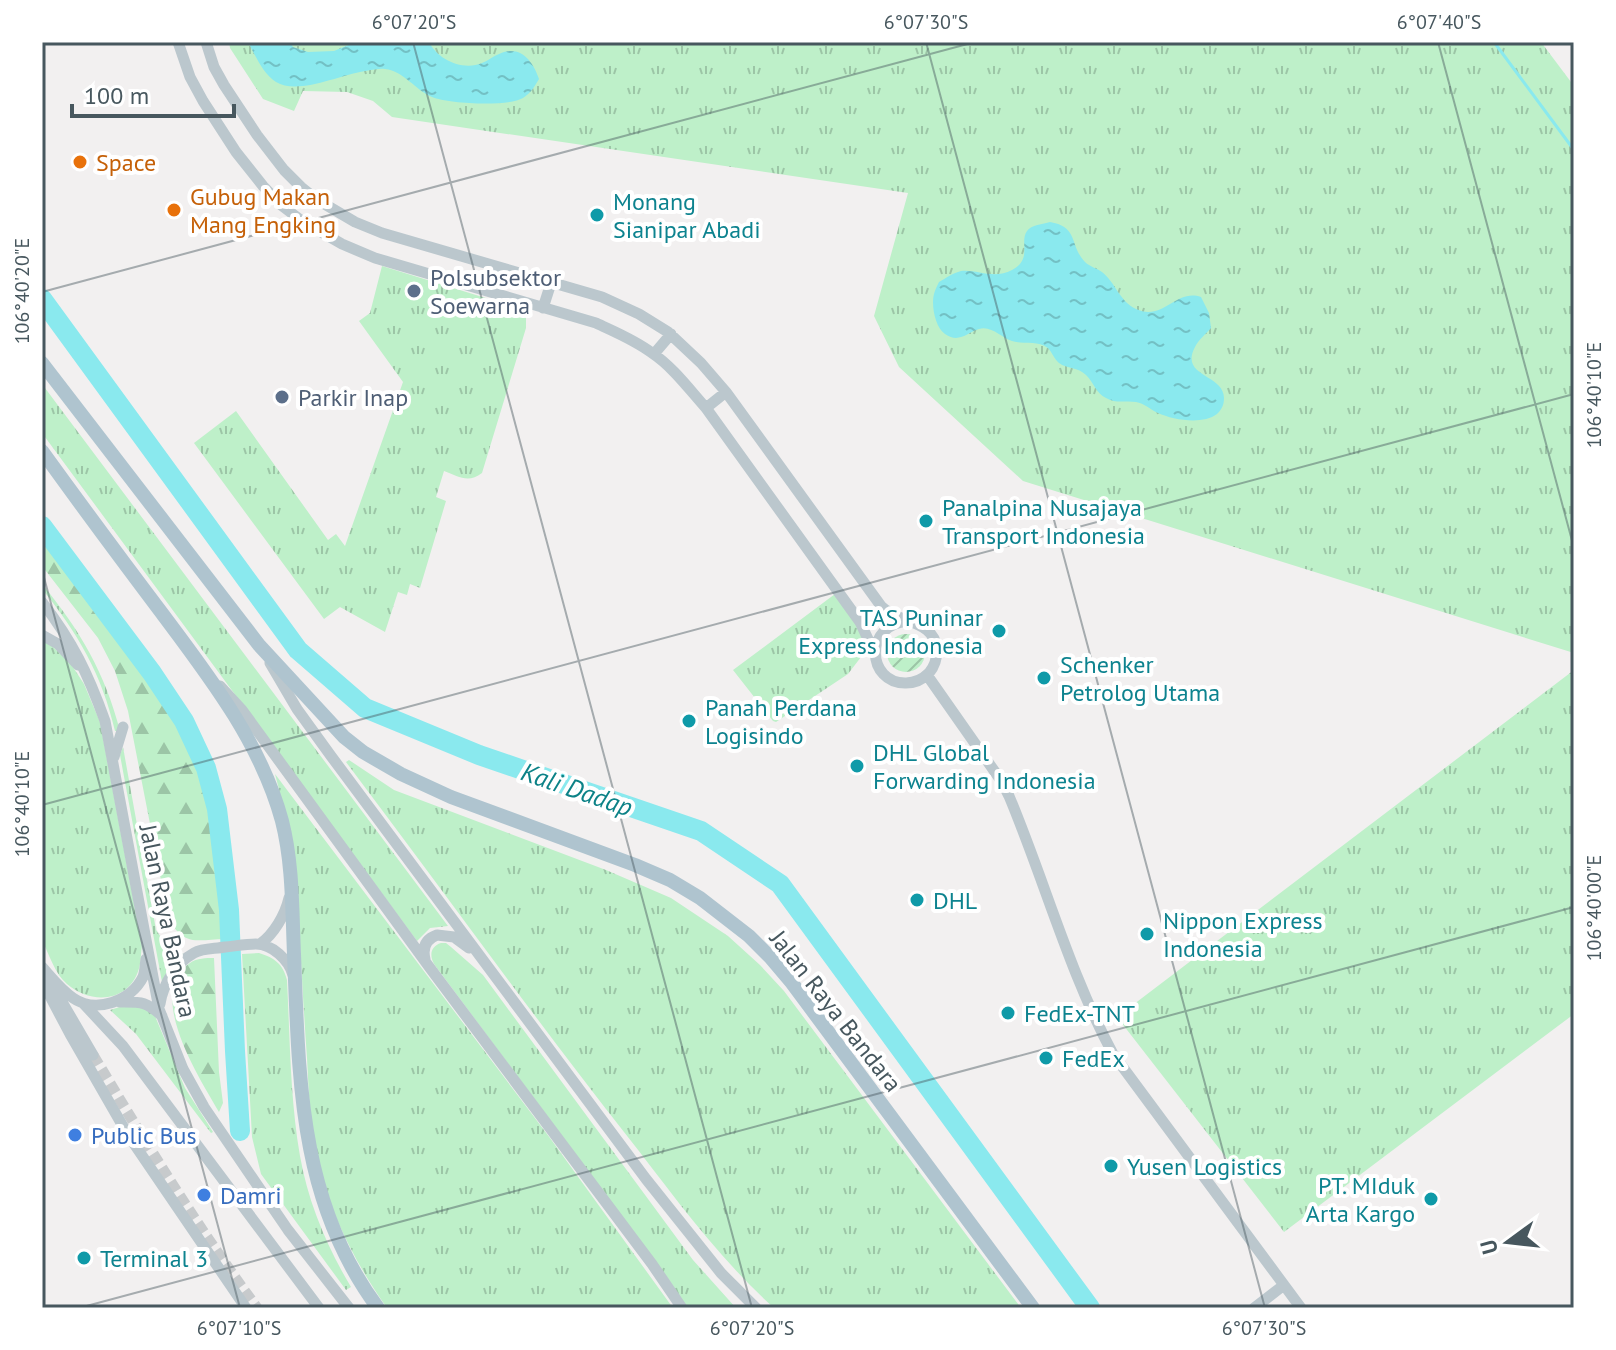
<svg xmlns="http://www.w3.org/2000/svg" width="1616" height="1350" viewBox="0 0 1616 1350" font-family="'PT Sans',sans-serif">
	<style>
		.grass { fill: url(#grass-tufts) }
		.forest { fill: url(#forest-firs) }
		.garden { fill: url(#garden-furrows) }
		.water { fill: url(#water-ripples) }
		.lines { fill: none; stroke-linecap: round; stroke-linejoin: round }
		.stream { stroke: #8ae9ee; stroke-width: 3 }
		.river { stroke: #8ae9ee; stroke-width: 20 }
		.minor-tunnel { stroke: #c7cacc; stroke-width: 11; stroke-dasharray: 11 5.5; stroke-linecap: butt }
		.minor { stroke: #bbc7cd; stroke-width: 11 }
		.major { stroke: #afc4cf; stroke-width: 14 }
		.ticks { fill: none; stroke: #47575e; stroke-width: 2; stroke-opacity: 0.45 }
		.food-dot { fill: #e8710a; stroke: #fff; stroke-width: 3 }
		.culture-dot { fill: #0f9aa8; stroke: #fff; stroke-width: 3 }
		.service-dot { fill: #5c6f8a; stroke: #fff; stroke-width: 3 }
		.shop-dot { fill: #3f7fe0; stroke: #fff; stroke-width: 3 }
		.labels { text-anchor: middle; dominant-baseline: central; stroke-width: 8; stroke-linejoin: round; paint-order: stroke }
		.food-label { font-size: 24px; fill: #c56008; stroke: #fff; text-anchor: start }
		.culture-label { font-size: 24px; fill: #0d838f; stroke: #fff; text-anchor: start }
		.service-label { font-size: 24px; fill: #4e5e75; stroke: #fff; text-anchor: start }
		.street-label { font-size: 24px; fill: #47575e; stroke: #fff }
		.shop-label { font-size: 24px; fill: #366cbe; stroke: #fff; text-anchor: start }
		.water-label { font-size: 26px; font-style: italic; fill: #0c8287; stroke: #fff }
		.neatline { fill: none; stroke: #47575e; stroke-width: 3 }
		.ticks-label { font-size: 20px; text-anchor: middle; fill: #47575e }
	</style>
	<defs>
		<pattern id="grass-tufts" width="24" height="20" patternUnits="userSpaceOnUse" patternTransform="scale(2)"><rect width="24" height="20" fill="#bef0c9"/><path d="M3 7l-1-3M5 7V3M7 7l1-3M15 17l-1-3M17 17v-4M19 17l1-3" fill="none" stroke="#9cc5a6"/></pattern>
		<pattern id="forest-firs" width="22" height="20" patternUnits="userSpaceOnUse" patternTransform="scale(2)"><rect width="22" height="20" fill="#bef0c9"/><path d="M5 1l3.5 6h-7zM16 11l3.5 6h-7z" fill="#9cc5a6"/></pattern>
		<pattern id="garden-furrows" width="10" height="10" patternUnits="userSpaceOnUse" patternTransform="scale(2)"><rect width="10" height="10" fill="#bef0c9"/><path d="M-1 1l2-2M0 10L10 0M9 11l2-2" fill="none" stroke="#9cc5a6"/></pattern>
		<pattern id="water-ripples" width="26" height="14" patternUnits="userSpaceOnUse" patternTransform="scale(2)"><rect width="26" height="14" fill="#8ae9ee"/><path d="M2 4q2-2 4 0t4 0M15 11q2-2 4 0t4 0" fill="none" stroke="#73c0c4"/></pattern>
	</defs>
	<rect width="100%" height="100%" fill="#f2f0f0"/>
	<!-- grass -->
	<path class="grass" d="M229 42H1541L1574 86V653L1023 481 899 367 874 316 908 193 392 117 373 101 347 92 303 91 294 111 263 99 230 48Z
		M382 266 521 309 526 316V328L482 473C468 484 458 476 444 471L436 497 446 501 420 588 410 584 407 595 398 592 385 632 340 607 324 619 194 443 236 411 328 540 336 534 345 546 403 382 359 321 370 313Z
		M42 384 448 926 430 928 417 941 42 433Z
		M42 584C80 630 105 673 120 731H115C102 675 78 633 42 589Z
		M835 594 862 630 864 639 861 657 848 674 776 722 773 721 733 670Z
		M42 640 50 644 71 664 84 684 100 722 142 946C141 952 141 958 140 964 133 1002 92 1006 67 984 55 974 49 954 42 940Z
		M1574 670V1014L1284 1232 1117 1017Z
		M123 747 156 930C164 942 170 950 184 954L172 963 162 982 120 755Z
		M349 760 394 790 606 870 671 898 728 936 760 965 784 991 1021 1308H774C716 1256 672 1193 624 1132 529 1011 439 885 346 762Z
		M275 774 550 1138 673 1308H387C358 1267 334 1221 320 1172 310 1136 309 1095 307 1058 300 965 300 864 275 774Z
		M441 943H446L451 947 483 975 693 1260 736 1308H686L669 1280 434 964C429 955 431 946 441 943Z
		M259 953C275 958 283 964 287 980 290 1038 290 1098 300 1156 308 1202 327 1247 351 1287L346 1290 261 1174 252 1137 242 954Z
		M123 1006H143L155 1016 185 1088 213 1132 211 1133 136 1034 110 1010Z"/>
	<!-- forest -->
	<path class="forest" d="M42 530 150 675 181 722 203 769 214 809 224 908 225 939C196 940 182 947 168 916L128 711 115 671 98 638 42 566Z
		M214 958 219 1072 223 1103 219 1112C200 1079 144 993 190 963 197 958 206 958 214 958Z"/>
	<!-- garden -->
	<path class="garden" d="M887 653a19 19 0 1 1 38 0a19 19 0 1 1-38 0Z"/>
	<!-- water -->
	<path class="water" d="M248 42H290L293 47 308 52 334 51 356 42H429C438 60 463 71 482 63 488 61 493 56 499 54 520 44 533 61 539 79 534 87 531 93 523 98 508 107 449 104 432 97 415 90 404 71 385 69 377 68 368 71 360 72 338 76 297 95 276 82 263 74 255 55 248 42Z
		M1050 222C1079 227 1069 245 1085 262 1090 267 1097 268 1102 272 1115 282 1120 302 1136 309 1163 322 1176 288 1201 297L1209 313 1211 328C1206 334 1198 340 1195 347 1179 377 1224 374 1224 398 1224 405 1222 409 1217 414 1203 425 1173 420 1158 413 1151 410 1144 403 1136 402 1126 400 1116 404 1106 398 1096 393 1094 383 1086 375 1078 367 1067 369 1059 363 1054 359 1052 352 1048 348 1037 340 1024 345 1012 341 1002 338 991 325 979 329 968 332 959 344 945 334 935 327 931 305 934 294 935 290 937 286 939 282 946 278 953 273 961 271 977 269 994 280 1012 270 1033 259 1019 242 1027 231 1031 225 1043 224 1050 222Z"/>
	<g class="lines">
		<!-- stream -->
		<path class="stream" d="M1494 42 1574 150"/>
		<!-- river -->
		<path class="river" d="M42 299 298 650 365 708 479 755 701 831 780 884 1090 1308
			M42 526 152 673 184 721 206 768 217 809 229 910 235 1051 240 1131"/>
		<!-- minor-tunnel -->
		<path class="minor-tunnel" d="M93 1055C145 1142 197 1227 257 1308"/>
		<!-- minor -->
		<path class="minor" d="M178 42 190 77 203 101 236 152 263 186 281 205 302 221 342 244 375 258 596 323C615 332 635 340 652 353 673 367 689 389 706 408L860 622 875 654
			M206 42 214 67 224 85 257 135 284 170 301 187 316 199 355 222 382 233 602 297 639 314 668 332 701 363 726 392 881 606C898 624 935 619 937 650 937 658 934 667 929 673 923 679 915 683 906 683 867 684 862 623 910 621
			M543 308 551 283
			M654 354 671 334
			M706 408 726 392
			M42 602C73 642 88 674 105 721L159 1009 183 1069 204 1107 288 1230 349 1308
			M42 635 58 644 78 665
			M270 663 297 709 331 756 646 1179 721 1273 756 1308
			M927 675 1002 782 1009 796C1045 882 1069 972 1113 1054L1301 1308
			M220 686 242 710 430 968 652 1264 682 1308
			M114 757 123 727
			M260 944C274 934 285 915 289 898
			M425 959C422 947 426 939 437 935L454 937 469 948
			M42 967C51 977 61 990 73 998 96 1014 131 1001 143 977 145 972 145 965 146 959
			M42 981 70 1034 128 1135 246 1308
			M51 983 93 1055
			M120 1002C141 1002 146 1001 162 1016
			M83 1003 123 1046 319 1308
			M160 1004C163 984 176 963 194 953 203 948 215 949 225 947 235 946 246 944 256 944 272 944 289 960 293 975
			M1254 1308 1284 1285"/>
		<!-- major -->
		<path class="major" d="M42 363 259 645 344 737 363 752 401 774 451 797 635 865 670 880 700 898 749 936 770 957 792 983 1033 1308
			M42 451C81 505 121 559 161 612 209 676 261 743 282 821 293 864 292 910 294 954 299 1080 299 1202 378 1308"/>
	</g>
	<!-- ticks -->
	<path class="ticks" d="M413 42 752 1308M926 42 1265 1308M1438 42 1574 548M42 292 975 42M42 570 240 1308M42 805 1574 394M79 1308 1574 907"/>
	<!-- markers -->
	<g class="food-dot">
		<circle cx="80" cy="162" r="8"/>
		<circle cx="174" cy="210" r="8"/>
	</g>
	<g class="culture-dot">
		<circle cx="597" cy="215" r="8"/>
		<circle cx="926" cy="521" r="8"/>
		<circle cx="999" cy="631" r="8"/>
		<circle cx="1044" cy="678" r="8"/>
		<circle cx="689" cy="721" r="8"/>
		<circle cx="857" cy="766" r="8"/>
		<circle cx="917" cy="900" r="8"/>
		<circle cx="1147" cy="934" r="8"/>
		<circle cx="1008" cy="1013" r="8"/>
		<circle cx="1046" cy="1058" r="8"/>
		<circle cx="1111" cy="1166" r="8"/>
		<circle cx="1431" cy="1199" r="8"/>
		<circle cx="84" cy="1258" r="8"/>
	</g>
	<g class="service-dot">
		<circle cx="414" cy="291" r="8"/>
		<circle cx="282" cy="397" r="8"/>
	</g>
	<g class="shop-dot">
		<circle cx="75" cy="1135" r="8"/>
		<circle cx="204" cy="1195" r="8"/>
	</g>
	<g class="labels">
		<!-- food labels -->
		<g class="food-label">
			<text x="96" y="162">Space</text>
			<text x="190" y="196">Gubug Makan<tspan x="190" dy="28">Mang Engking</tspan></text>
		</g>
		<!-- culture labels -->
		<g class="culture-label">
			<text x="613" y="201">Monang<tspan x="613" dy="28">Sianipar Abadi</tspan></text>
			<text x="942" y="507">Panalpina Nusajaya<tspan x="942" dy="28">Transport Indonesia</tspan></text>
			<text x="983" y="617" text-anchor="end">TAS Puninar<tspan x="983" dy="28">Express Indonesia</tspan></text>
			<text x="1060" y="664">Schenker<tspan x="1060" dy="28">Petrolog Utama</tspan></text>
			<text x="705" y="707">Panah Perdana<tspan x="705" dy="28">Logisindo</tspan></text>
			<text x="873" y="752">DHL Global<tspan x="873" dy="28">Forwarding Indonesia</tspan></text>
			<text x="933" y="900">DHL</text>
			<text x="1163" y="920">Nippon Express<tspan x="1163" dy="28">Indonesia</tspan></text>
			<text x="1024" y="1013">FedEx-TNT</text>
			<text x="1062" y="1058">FedEx</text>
			<text x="1127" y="1166">Yusen Logistics</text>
			<text x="1415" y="1185" text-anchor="end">PT. MIduk<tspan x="1415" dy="28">Arta Kargo</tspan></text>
			<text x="100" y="1258">Terminal 3</text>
		</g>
		<!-- service labels -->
		<g class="service-label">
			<text x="430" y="277">Polsubsektor<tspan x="430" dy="28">Soewarna</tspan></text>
			<text x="298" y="397">Parkir Inap</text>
		</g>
		<!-- street labels -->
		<g class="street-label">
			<text transform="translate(168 921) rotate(78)">Jalan Raya Bandara</text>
			<text transform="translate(836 1011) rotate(52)">Jalan Raya Bandara</text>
		</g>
		<!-- shop labels -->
		<g class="shop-label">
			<text x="91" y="1135">Public Bus</text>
			<text x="220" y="1195">Damri</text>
		</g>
		<!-- water labels -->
		<g class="water-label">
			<text transform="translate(577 789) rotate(19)">Kali Dadap</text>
		</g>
	</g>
	<!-- border -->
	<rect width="1616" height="1350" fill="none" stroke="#ffffff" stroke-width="88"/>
	<!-- north arrow -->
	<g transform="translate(1508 1242) rotate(255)" stroke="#ffffff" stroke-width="6" paint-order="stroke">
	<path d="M0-6L14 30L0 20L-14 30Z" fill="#47575e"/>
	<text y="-12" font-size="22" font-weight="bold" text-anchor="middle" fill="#47575e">U</text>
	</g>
	<!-- scale -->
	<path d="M72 104v12h162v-12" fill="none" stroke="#47575e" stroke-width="4"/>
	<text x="84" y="104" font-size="24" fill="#47575e" stroke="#ffffff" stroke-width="6" paint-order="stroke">100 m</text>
	<rect x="44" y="44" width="1528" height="1262" class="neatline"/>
	<g class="ticks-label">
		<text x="414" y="29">6°07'20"S</text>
		<text x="926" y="29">6°07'30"S</text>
		<text x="1439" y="29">6°07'40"S</text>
		<text transform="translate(22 291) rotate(-90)" y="7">106°40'20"E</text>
		<text transform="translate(1594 395) rotate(-90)" y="7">106°40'10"E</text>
		<text transform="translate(22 804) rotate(-90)" y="7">106°40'10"E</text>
		<text transform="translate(1594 908) rotate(-90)" y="7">106°40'00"E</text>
		<text x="239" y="1335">6°07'10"S</text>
		<text x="752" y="1335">6°07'20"S</text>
		<text x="1264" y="1335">6°07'30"S</text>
	</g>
</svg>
